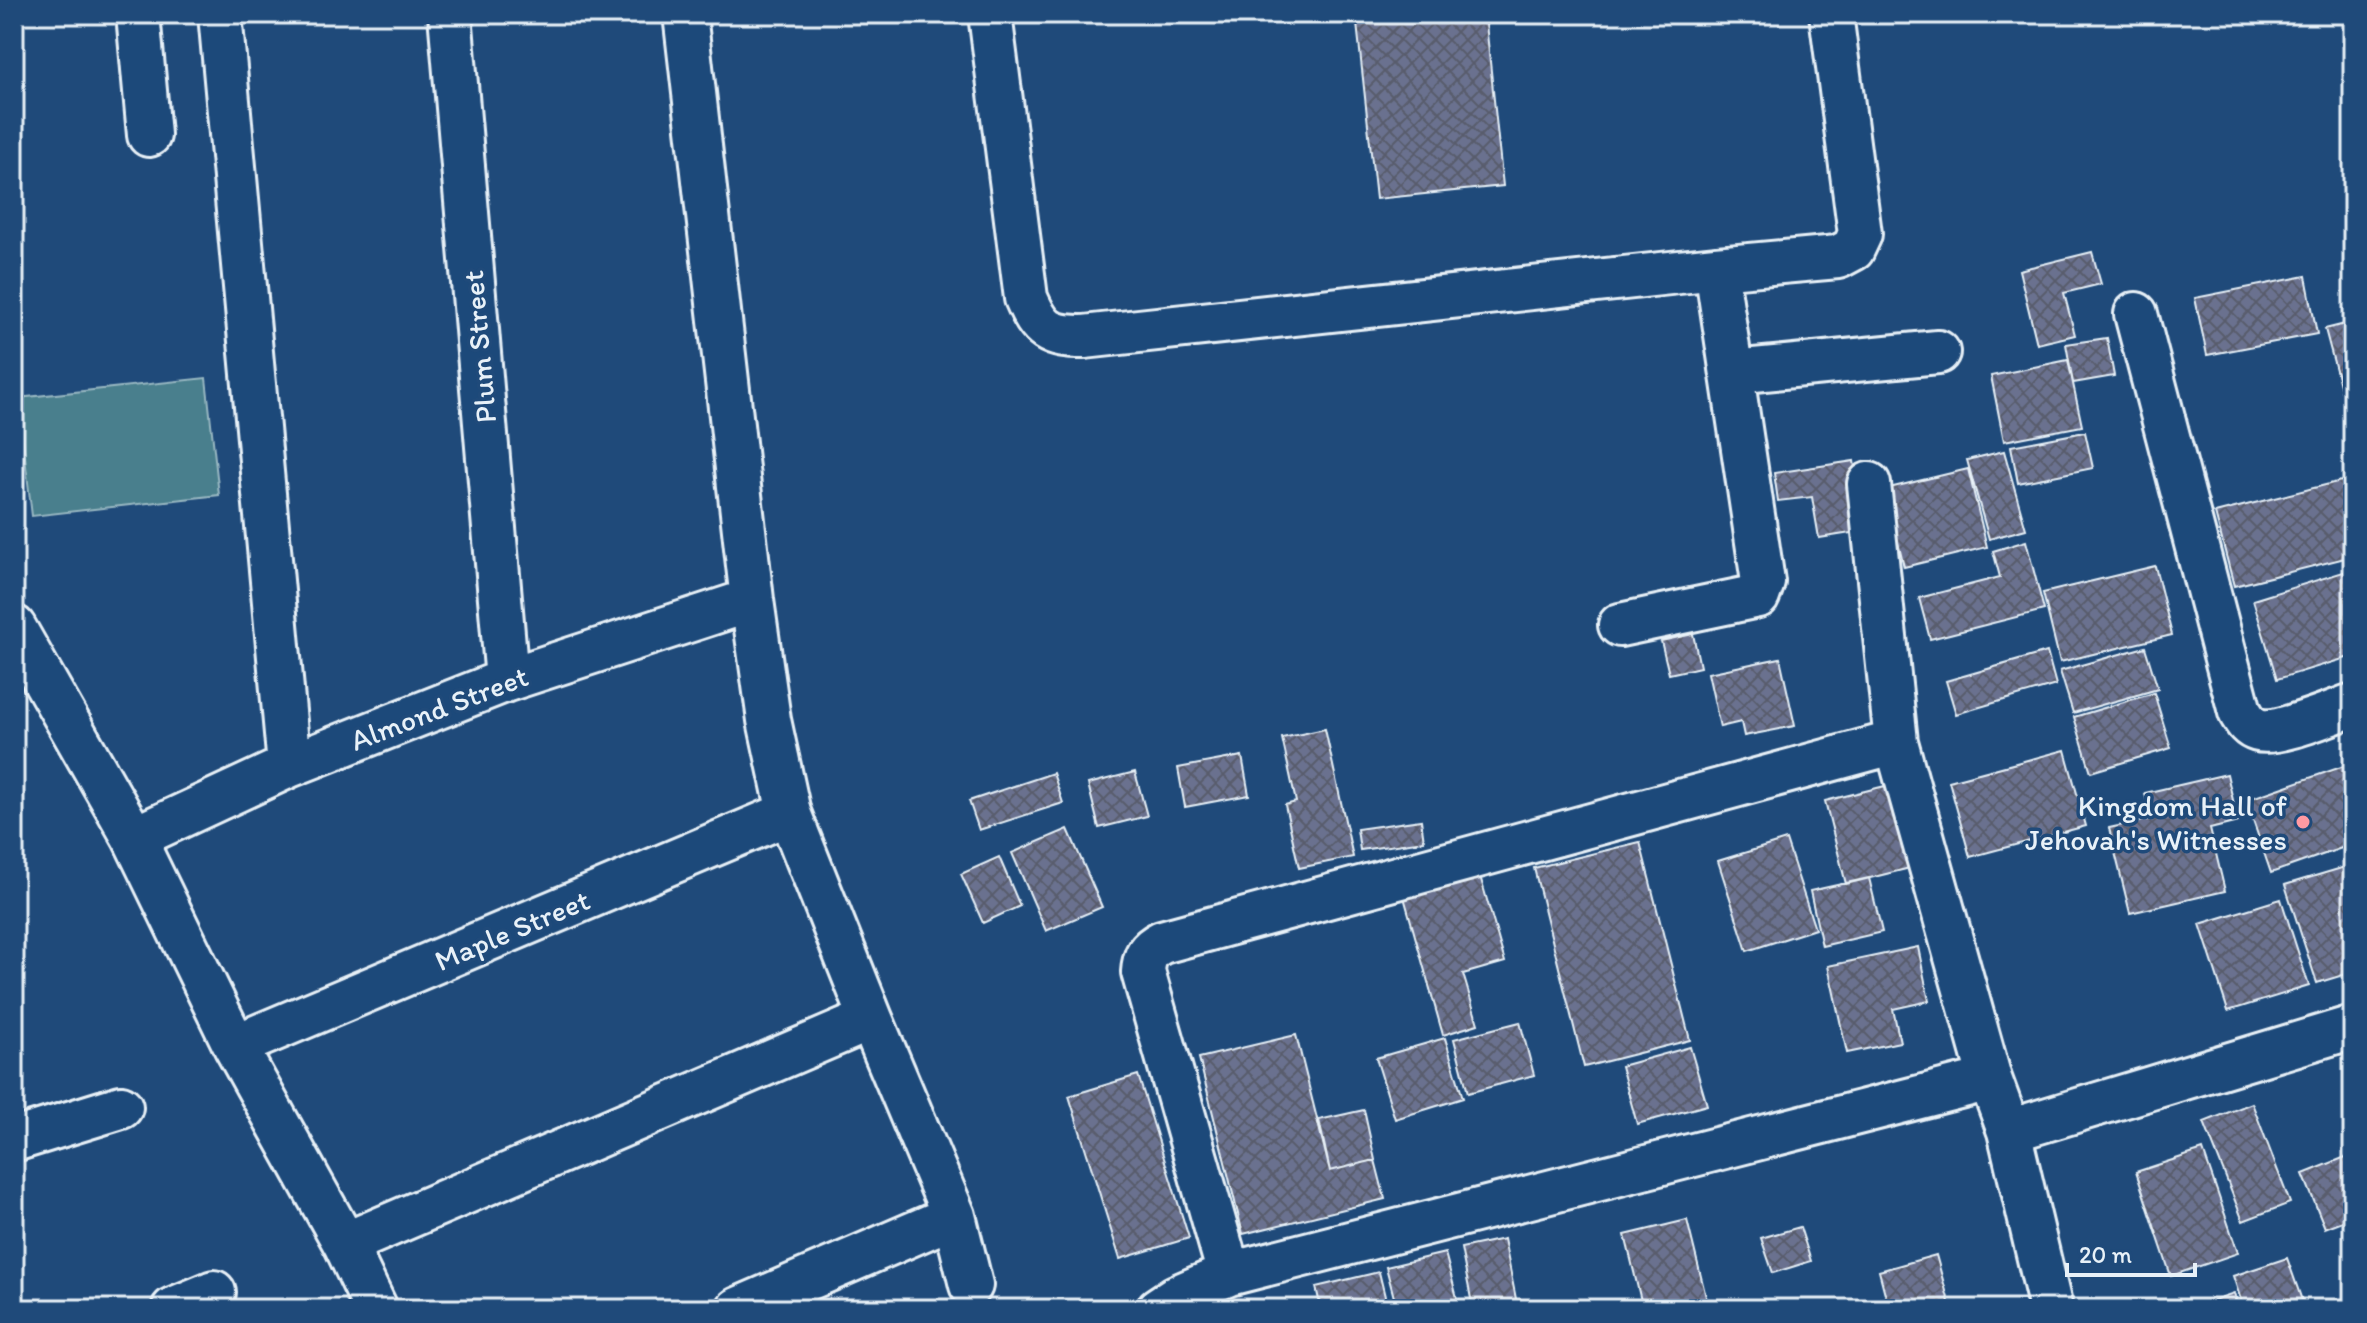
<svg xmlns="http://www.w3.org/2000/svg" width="2367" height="1323" viewBox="0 0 2367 1323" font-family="Itim,sans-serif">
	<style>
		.pitch { fill: #4a7f8d; stroke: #99b8c2; stroke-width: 2 }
		.building { fill: url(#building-cross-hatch); stroke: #e8f1f8; stroke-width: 2 }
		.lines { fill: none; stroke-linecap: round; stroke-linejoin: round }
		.minor-casing { stroke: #e8f1f8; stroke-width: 48 }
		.minor { stroke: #1f4a7a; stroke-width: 42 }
		.poi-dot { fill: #ff9aa2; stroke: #1f4a7a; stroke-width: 3 }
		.labels { text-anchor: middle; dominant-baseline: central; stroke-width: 7; stroke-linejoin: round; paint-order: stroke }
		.street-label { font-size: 30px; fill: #e8f1f8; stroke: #1f4a7a }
		.poi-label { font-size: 30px; fill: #e8f1f8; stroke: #1f4a7a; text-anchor: end }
	</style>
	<defs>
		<pattern id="building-cross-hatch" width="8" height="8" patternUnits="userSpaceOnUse" patternTransform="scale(2)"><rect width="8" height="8" fill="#6a718f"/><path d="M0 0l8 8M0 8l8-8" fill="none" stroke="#585c6c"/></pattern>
	</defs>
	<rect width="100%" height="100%" fill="#1f4a7a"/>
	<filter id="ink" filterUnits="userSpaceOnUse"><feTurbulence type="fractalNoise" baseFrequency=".0125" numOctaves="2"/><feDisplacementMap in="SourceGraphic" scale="16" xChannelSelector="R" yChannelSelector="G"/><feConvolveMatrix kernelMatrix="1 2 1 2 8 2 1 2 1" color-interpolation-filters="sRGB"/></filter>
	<g filter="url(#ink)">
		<!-- pitch -->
		<path class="pitch" d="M206 378 219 495 32 516 18 398Z"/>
		<!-- building -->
		<path class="building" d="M1356 14H1485L1503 186 1376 199Z
			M2092 252 2101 284 2064 293 2075 335 2037 344 2019 270Z
			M2306 276 2317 334 2207 355 2195 298Z
			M2353 322V398L2344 400 2325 329Z
			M2107 338 2114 376 2073 383 2066 344Z
			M2068 360 2082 426 2004 441 1991 376Z
			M2085 432 2093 468 2018 483 2011 446Z
			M2004 451 2026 529 1989 539 1967 460Z
			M1854 461 1864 531 1819 538 1812 497 1778 501 1774 473Z
			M1968 469 1987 547 1904 567 1885 489Z
			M2353 478V556L2234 586 2215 513Z
			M2026 541 2044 610 1930 639 1919 598 2000 577 1993 551Z
			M2155 566 2172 635 2060 662 2043 593Z
			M2353 569V656L2277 679 2253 600Z
			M1693 634 1700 667 1669 674 1661 641Z
			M2145 647 2158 689 2073 713 2060 671Z
			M2047 652 2056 685 1956 714 1946 681Z
			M1780 658 1795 726 1744 736 1741 722 1720 727 1708 673Z
			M2154 693 2171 748 2091 772 2074 717Z
			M1325 729 1353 857 1299 868 1285 805 1296 802 1282 738Z
			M2065 750 2086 826 1970 857 1949 781Z
			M1242 756 1249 795 1185 807 1178 768Z
			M2353 763V844L2271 873 2246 800Z
			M1135 772 1147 816 1099 828 1088 784Z
			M1053 773 1063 803 979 830 969 801Z
			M2227 774 2238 822 2210 829 2225 891 2130 913 2109 828 2151 819 2145 793Z
			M1893 784 1914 867 1846 884 1825 801Z
			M1421 820 1424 841 1360 850 1357 829Z
			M1068 829 1102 907 1046 931 1012 853Z
			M1786 840 1815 929 1747 951 1718 861Z
			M1640 842 1690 1040 1584 1067 1534 868Z
			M999 857 1020 906 983 923 961 874Z
			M2345 867 2353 893V972L2317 983 2285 885Z
			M1480 876 1505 962 1463 974 1478 1024 1443 1035 1404 897Z
			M1869 878 1882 932 1822 946 1810 891Z
			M2281 899 2309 986 2228 1011 2200 924Z
			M1918 947 1929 1001 1893 1009 1900 1042 1847 1053 1828 966Z
			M1520 1022 1534 1075 1468 1093 1454 1039Z
			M1296 1035 1330 1171 1375 1160 1385 1199 1243 1234 1199 1058Z
			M1445 1038 1463 1098 1395 1119 1376 1058Z
			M1690 1047 1707 1105 1637 1124 1621 1066Z
			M1138 1075 1189 1238 1120 1259 1069 1096Z
			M2252 1103 2290 1203 2243 1221 2204 1122Z
			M1364 1110 1375 1160 1330 1171 1319 1120Z
			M2203 1150 2238 1253 2171 1276 2136 1172Z
			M2353 1154V1217L2325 1228 2303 1174Z
			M1687 1220 1709 1309H1643L1625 1235Z
			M1800 1227 1811 1261 1773 1273 1761 1238Z
			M1504 1239 1518 1309H1473L1461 1248Z
			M1445 1253 1460 1309H1397L1386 1267Z
			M1936 1255 1951 1309H1889L1879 1271Z
			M2287 1258 2305 1309H2244L2233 1276Z
			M1379 1272 1388 1309H1321L1316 1287Z
			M2234 1294 2239 1309H2190Z"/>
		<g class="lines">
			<defs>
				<path id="minor" d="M138 14 149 135
					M220 14 289 766
					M450 14 507 680
					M685 14 752 600 769 720 789 813 871 1019 954 1216 971 1285
					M990 14 1026 298C1040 331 1049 337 1084 337L1716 268 1838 257 1853 249 1860 234 1831 14
					M2136 314 2240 712C2245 720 2248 727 2258 730 2277 736 2332 712 2353 705
					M1733 372 1938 352
					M1869 484 1896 742 1990 1079 2009 1131 2353 1027
					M1620 625 1758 596 1763 582 1716 268
					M14 627 134 838 235 1046 345 1244 376 1309
					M1896 742 1162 942C1148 949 1144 956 1143 972L1229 1274 1990 1079
					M134 838 289 766 507 680 752 600
					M235 1046 789 813
					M2009 1131 2051 1309
					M14 1140 121 1107
					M345 1244 871 1019
					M173 1309 214 1292
					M738 1309 954 1216
					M1158 1309 1176 1297 1229 1274"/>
			</defs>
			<!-- minor casing -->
			<use href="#minor" class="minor-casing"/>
			<!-- minor -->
			<use href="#minor" class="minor"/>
		</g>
	</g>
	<!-- markers -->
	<circle class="poi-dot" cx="2303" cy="822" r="8"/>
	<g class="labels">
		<!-- street labels -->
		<g class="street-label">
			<text transform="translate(479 347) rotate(-95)">Plum Street</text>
			<text transform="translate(439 708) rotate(-21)">Almond Street</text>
			<text transform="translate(512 930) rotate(-23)">Maple Street</text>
		</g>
		<!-- poi labels -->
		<g class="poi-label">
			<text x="2287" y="805">Kingdom Hall of<tspan x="2287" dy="34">Jehovah's Witnesses</tspan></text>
		</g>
	</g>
	<!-- margin -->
	<rect width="2367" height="1323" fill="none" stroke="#1f4a7a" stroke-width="48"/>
	<rect x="24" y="24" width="2319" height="1275" fill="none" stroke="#e8f1f8" stroke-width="3" filter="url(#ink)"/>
	<!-- scale -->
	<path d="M2067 1263v12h128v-12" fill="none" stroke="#e8f1f8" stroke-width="4"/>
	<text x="2079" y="1263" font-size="24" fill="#e8f1f8" stroke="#1f4a7a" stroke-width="6" paint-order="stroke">20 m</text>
</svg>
